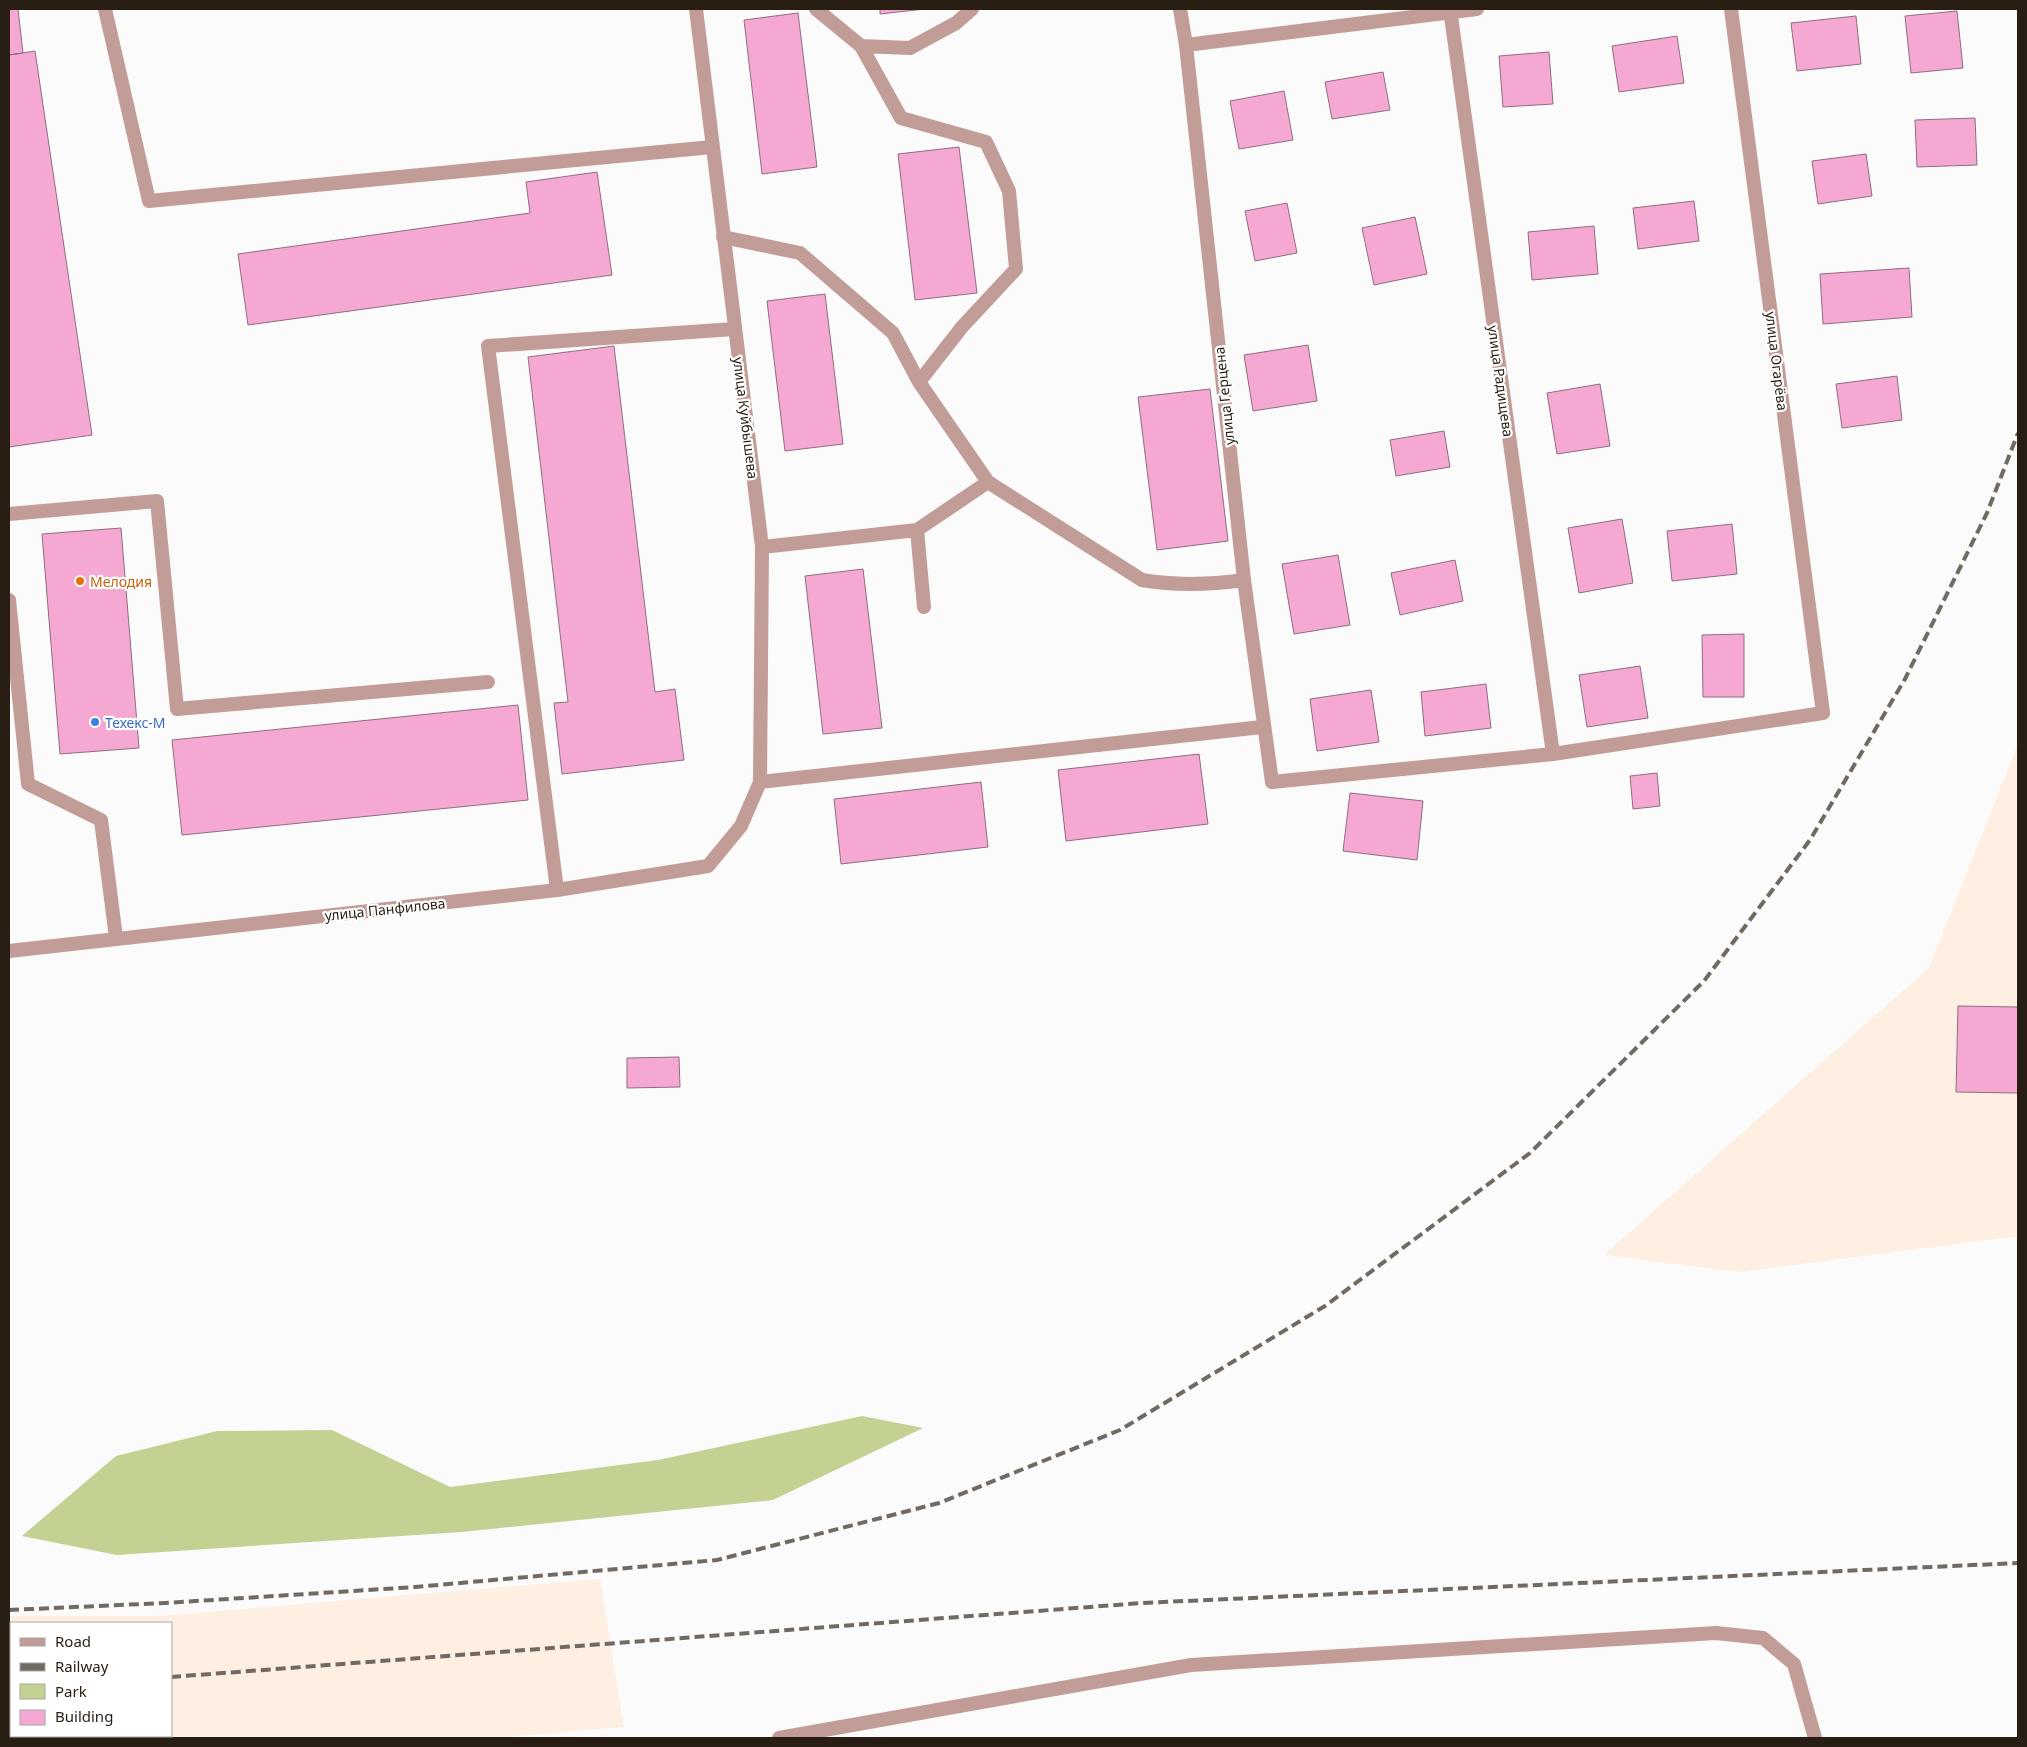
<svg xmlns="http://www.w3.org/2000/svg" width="2027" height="1747" viewBox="0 0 2027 1747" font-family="'Noto Sans',sans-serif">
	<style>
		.built { fill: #fdefe1; fill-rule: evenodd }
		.green { fill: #c3d193 }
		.building { fill: #f5a9d2; stroke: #8f6d7f }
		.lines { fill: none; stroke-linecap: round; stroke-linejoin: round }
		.service { stroke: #c29c96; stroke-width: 14 }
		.minor { stroke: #c29c96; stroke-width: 14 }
		.rail { stroke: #716a63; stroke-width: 4; stroke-dasharray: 10 5; stroke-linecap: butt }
		.food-dot { fill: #e8710a; stroke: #fff; stroke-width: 2 }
		.shop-dot { fill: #3f7fe0; stroke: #fff; stroke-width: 2 }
		.labels { text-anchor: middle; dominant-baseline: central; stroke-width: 4.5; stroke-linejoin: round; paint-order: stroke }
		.street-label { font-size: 14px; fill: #281e13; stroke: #fff }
		.food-label { font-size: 14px; fill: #c56008; stroke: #fff; text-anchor: start }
		.shop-label { font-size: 14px; fill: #366cbe; stroke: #fff; text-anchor: start }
	</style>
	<rect width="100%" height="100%" fill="#fbfbfb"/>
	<!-- built -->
	<path class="built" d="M2018 744V1236L1739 1272 1604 1255 1929 968Z
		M600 1579 624 1727 491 1738H9V1616H160ZM11 1623H171V1736H11Z"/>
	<!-- green -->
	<path class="green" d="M862 1416 923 1428 773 1500 462 1532 117 1555 22 1536 116 1456 217 1431 332 1430 450 1487 658 1460Z"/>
	<!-- building -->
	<path class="building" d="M9 9H18L23 53 9 55Z
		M880 9H925L880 14Z
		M1957 11 1963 68 1911 73 1905 16Z
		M798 13 817 167 762 174 744 20Z
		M1856 16 1861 64 1797 71 1791 23Z
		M1677 36 1684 83 1619 92 1612 46Z
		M35 51 92 435 9 447V55Z
		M1549 52 1553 104 1503 107 1499 56Z
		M1383 72 1390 110 1332 119 1325 82Z
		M1284 91 1293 140 1239 149 1230 101Z
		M1975 118 1977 165 1917 167 1915 120Z
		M959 147 977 293 915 300 898 154Z
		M1866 154 1872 196 1818 204 1812 161Z
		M597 172 612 275 248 325 238 254 530 213 526 182Z
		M1694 201 1699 241 1638 249 1633 208Z
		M1287 203 1297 253 1255 261 1245 211Z
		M1415 217 1427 274 1374 285 1362 228Z
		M1594 226 1598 274 1532 280 1528 232Z
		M1909 268 1912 317 1823 324 1820 274Z
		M825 294 843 444 785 451 767 301Z
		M1308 345 1317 401 1253 411 1244 355Z
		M614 346 655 692 675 689 684 760 562 774 554 703 568 702 528 357Z
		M1897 376 1902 420 1842 428 1836 384Z
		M1600 384 1610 446 1557 454 1547 393Z
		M1210 389 1228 541 1157 550 1138 397Z
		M1444 431 1450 467 1396 476 1390 440Z
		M1622 519 1633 583 1579 593 1568 528Z
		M1732 524 1737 574 1672 581 1667 531Z
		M121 528 139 748 60 754 42 534Z
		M1338 555 1350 625 1294 634 1282 564Z
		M1455 560 1463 601 1400 615 1391 573Z
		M863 569 882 728 823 734 805 576Z
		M1744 634V697H1703L1702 635Z
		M1640 666 1648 718 1587 727 1579 675Z
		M1486 684 1491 728 1425 736 1421 692Z
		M1371 690 1379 742 1317 751 1310 699Z
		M518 705 528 800 182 835 172 740Z
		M1199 754 1208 824 1066 841 1058 770Z
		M1657 773 1660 806 1633 809 1630 776Z
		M981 782 988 847 841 864 834 799Z
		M1350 793 1423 801 1417 860 1343 851Z
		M1958 1006 2018 1007V1093L1956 1092Z
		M679 1057 680 1087 627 1088V1058Z"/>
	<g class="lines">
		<!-- service -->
		<path class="service" d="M105 9 149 201 712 147
			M816 9 861 46 901 118 986 142 1009 191 1016 269 962 327 919 382 988 482
			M861 46 910 48 956 23 972 9
			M723 237 800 253 893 333 919 382
			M9 514 157 501 177 709 488 682
			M917 530 924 607
			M762 547 917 530 988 482 1142 580C1177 586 1208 585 1244 580
			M9 600 28 784 101 820 116 938
			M760 782 1262 727
			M1272 782 1553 754 1823 713
			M557 890 488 346 734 329
			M779 1738 1191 1665 1716 1633 1763 1638 1794 1664 1815 1738"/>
		<!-- minor -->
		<path class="minor" d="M1180 9 1186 45 1244 580 1272 782
			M1450 9 1553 754
			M1731 9 1823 713
			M1186 45 1477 9
			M9 951 557 890 708 866 741 826 760 782 762 547 696 9"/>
		<!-- rail -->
		<path class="rail" d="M9 1610 165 1603 415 1587 717 1560 939 1503 1120 1430 1325 1306 1530 1153 1704 981 1810 840 1905 679 1987 513 2018 433
			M171 1677 1142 1603 2018 1563
			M9 1689H11"/>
	</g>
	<!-- markers -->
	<circle class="food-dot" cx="80" cy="581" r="5"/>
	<circle class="shop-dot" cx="95" cy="722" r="5"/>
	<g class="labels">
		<!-- street labels -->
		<g class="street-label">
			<text transform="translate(1777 361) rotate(83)">улица Огарёва</text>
			<text transform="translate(1501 381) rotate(82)">улица Радищева</text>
			<text transform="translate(1224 396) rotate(-96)">улица Герцена</text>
			<text transform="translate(746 418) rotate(83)">улица Куйбышева</text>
			<text transform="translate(385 909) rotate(-6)">улица Панфилова</text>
		</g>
		<!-- food labels -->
		<g class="food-label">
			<text x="90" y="581">Мелодия</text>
		</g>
		<!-- shop labels -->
		<g class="shop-label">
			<text x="105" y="722">Техекс-М</text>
		</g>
	</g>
	<!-- border -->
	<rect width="2027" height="1747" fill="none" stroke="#281e13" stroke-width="20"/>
	<!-- legend -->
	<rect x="10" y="1622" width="162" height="115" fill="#ffffff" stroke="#a9a5a1"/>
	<rect x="20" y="1638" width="25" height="8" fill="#c29c96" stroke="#a9a5a1"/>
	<text x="55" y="1647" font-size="15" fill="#281e13">Road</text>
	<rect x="20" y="1663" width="25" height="8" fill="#716a63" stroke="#a9a5a1"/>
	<text x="55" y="1672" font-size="15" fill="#281e13">Railway</text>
	<rect x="20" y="1684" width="25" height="15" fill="#c3d193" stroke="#a9a5a1"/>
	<text x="55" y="1697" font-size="15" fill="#281e13">Park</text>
	<rect x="20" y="1710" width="25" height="15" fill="#f5a9d2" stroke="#a9a5a1"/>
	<text x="55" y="1722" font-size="15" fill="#281e13">Building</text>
</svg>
